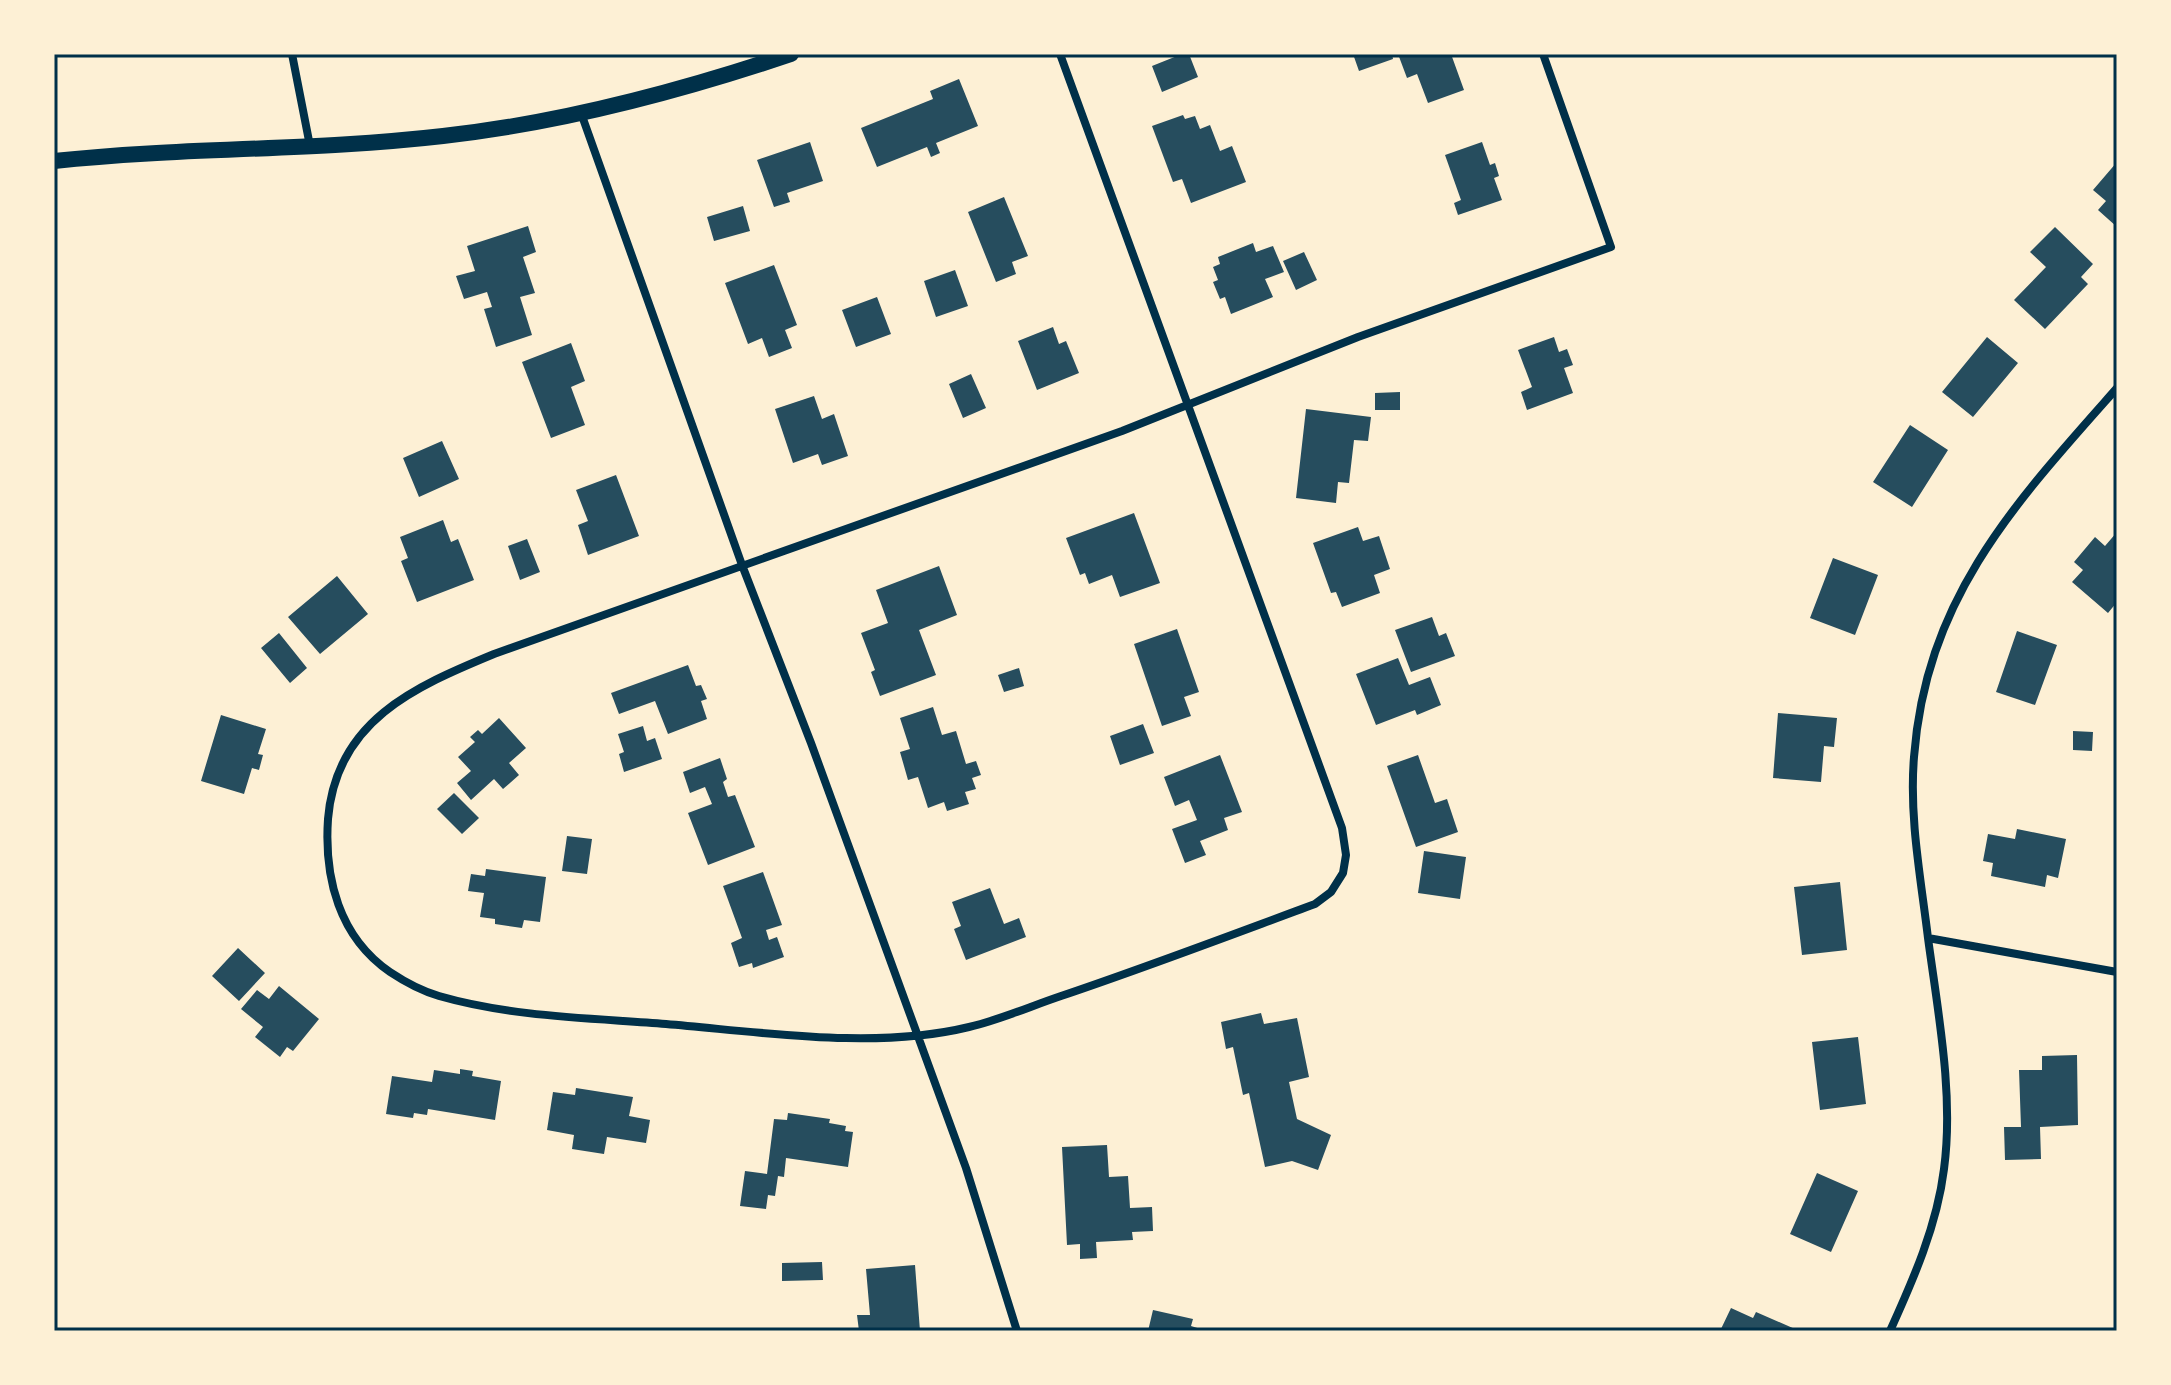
<svg xmlns="http://www.w3.org/2000/svg" width="2171" height="1385" viewBox="0 0 2171 1385" font-family="'Archivo Narrow',sans-serif">
	<style>
		.building { fill: #264d5e }
		.lines { fill: none; stroke-linecap: round; stroke-linejoin: round }
		.minor { stroke: #003049; stroke-width: 8 }
		.secondary { stroke: #003049; stroke-width: 16 }
		.neatline { fill: none; stroke: #003049; stroke-width: 3 }
	</style>
	<rect width="100%" height="100%" fill="#fdf0d5"/>
	<!-- building -->
	<path class="building" d="M1182 54H1189L1198 77 1162 92 1152 66Z
		M1353 54H1392L1393 59 1359 71Z
		M1398 54H1451L1464 90 1428 103 1417 74 1407 78Z
		M959 79 978 126 936 143 940 153 931 157 927 147 877 167 861 128 933 99 930 91Z
		M1183 115 1185 119 1195 116 1200 129 1210 125 1220 151 1232 146 1246 182 1191 203 1182 179 1173 182 1152 126Z
		M810 142 823 181 787 193 790 202 774 207 757 160Z
		M1482 142 1490 165 1495 163 1499 176 1494 178 1502 200 1458 215 1454 203 1461 200 1445 155Z
		M2117 162V227L2098 210 2106 201 2093 190Z
		M1004 197 1028 256 1012 262 1016 274 996 282 968 212Z
		M743 206 750 231 714 241 707 217Z
		M528 226 536 252 523 257 535 293 520 297 532 335 496 347 484 309 492 307 487 292 464 299 456 276 475 271 467 246Z
		M2055 227 2093 264 2081 277 2088 284 2045 329 2014 300 2046 267 2030 252Z
		M1253 243 1256 252 1273 246 1284 272 1265 279 1273 297 1231 314 1225 297 1220 299 1213 282 1218 280 1213 267 1220 264 1218 257Z
		M1304 252 1317 280 1296 290 1283 261Z
		M774 265 797 325 785 330 792 348 769 357 762 338 748 344 725 283Z
		M955 270 968 306 936 317 924 281Z
		M877 297 891 334 856 347 842 310Z
		M1053 327 1059 344 1066 341 1079 373 1037 390 1018 341Z
		M1554 337 1559 352 1567 349 1573 365 1564 368 1573 393 1527 410 1521 392 1532 387 1518 350Z
		M1987 337 2018 363 1973 417 1942 392Z
		M571 343 585 381 571 387 585 425 551 438 522 362Z
		M971 374 986 408 963 418 949 384Z
		M1400 392V410H1375V393Z
		M814 396 822 419 834 414 848 456 822 465 818 454 793 463 775 409Z
		M1306 409 1371 417 1368 441 1354 440 1349 483 1338 482 1336 503 1296 498Z
		M1910 425 1948 450 1912 507 1873 482Z
		M442 441 459 479 419 497 403 458Z
		M616 475 639 536 588 555 578 525 588 521 576 490Z
		M1134 513 1160 583 1120 597 1112 575 1089 584 1085 573 1080 575 1066 538Z
		M443 520 451 542 458 539 474 580 417 602 401 561 408 558 400 537Z
		M1358 527 1363 541 1379 536 1390 569 1374 575 1380 593 1342 607 1336 592 1331 593 1313 543Z
		M2117 532V602L2108 613 2072 582 2083 570 2074 562 2095 537 2105 546Z
		M527 539 540 572 520 580 508 546Z
		M1833 558 1878 575 1855 635 1810 618Z
		M939 566 957 615 919 630 936 675 880 696 871 672 875 670 861 633 888 623 876 590Z
		M337 576 368 614 320 654 288 617Z
		M1432 617 1439 636 1446 633 1455 656 1411 672 1395 630Z
		M1177 629 1199 692 1184 697 1191 716 1162 726 1134 644Z
		M2017 631 2057 645 2035 705 1996 692Z
		M279 633 307 668 290 683 261 648Z
		M1398 658 1409 685 1430 677 1441 705 1417 715 1415 710 1376 725 1356 674Z
		M688 665 696 686 701 685 707 699 701 701 707 719 668 734 655 701 619 714 611 693Z
		M1019 668 1024 686 1004 692 998 675Z
		M933 707 942 735 956 731 966 764 976 761 981 775 972 778 976 789 965 792 969 804 947 811 944 802 928 808 918 777 908 780 900 752 910 749 900 718Z
		M1778 713 1837 718 1834 747 1824 746 1821 782 1773 778Z
		M221 715 266 729 258 754 263 755 259 770 252 768 244 794 201 781Z
		M499 718 526 748 509 763 519 775 503 789 494 779 471 800 457 783 471 771 458 757 475 742 470 737 478 730 482 734Z
		M1143 724 1154 753 1120 765 1110 736Z
		M643 726 647 741 655 738 662 759 624 772 619 754 624 752 618 734Z
		M2073 731 2093 732 2092 751 2073 750Z
		M1220 755 1242 812 1224 818 1228 830 1200 841 1206 855 1185 863 1172 829 1197 820 1189 800 1175 806 1164 777Z
		M1418 755 1435 803 1447 799 1458 832 1416 847 1387 766Z
		M720 758 727 779 723 782 728 797 735 795 755 847 708 865 688 813 712 804 705 787 690 793 683 772Z
		M454 793 479 818 462 834 437 809Z
		M2017 829 2066 839 2058 878 2047 875 2045 887 1991 876 1993 863 1983 861 1988 834 2015 839Z
		M567 836 592 839 587 874 562 871Z
		M1424 851 1466 857 1460 899 1418 893Z
		M486 869 546 877 540 922 524 920 522 928 495 924V919L480 917 484 893 468 891 471 874 485 876Z
		M763 872 782 925 766 930 769 940 777 937 784 957 753 968 752 963 739 967 731 943 742 938 723 886Z
		M1840 882 1847 950 1802 955 1794 887Z
		M990 888 1004 924 1019 918 1026 937 966 960 954 929 961 926 952 902Z
		M238 948 265 973 239 1001 212 976Z
		M279 986 319 1019 293 1051 287 1047 280 1057 255 1037 263 1027 241 1009 257 990 269 999Z
		M1261 1013 1264 1024 1297 1018 1309 1077 1289 1082 1297 1119 1331 1135 1318 1170 1292 1161 1265 1167 1249 1093 1243 1095 1233 1047 1226 1049 1221 1022Z
		M1858 1037 1866 1104 1820 1110 1812 1042Z
		M2077 1055 2078 1125 2040 1127 2041 1159 2005 1160 2004 1127H2021L2019 1070H2042V1056Z
		M460 1069 473 1071 472 1076 501 1081 495 1120 428 1109 427 1115 414 1113 413 1118 386 1114 392 1076 432 1082 434 1070 460 1074Z
		M576 1088 633 1097 629 1116 650 1120 646 1143 607 1137 604 1154 572 1149 574 1135 547 1130 553 1092 575 1095Z
		M788 1113 830 1119 829 1123 846 1126 845 1131 853 1132 848 1167 786 1158 784 1177 778 1176 775 1196 768 1195 766 1209 740 1206 745 1171 767 1174 774 1119 787 1120Z
		M1107 1145 1109 1177 1128 1176 1130 1208 1152 1207 1153 1231 1132 1232 1133 1240 1096 1242 1097 1258 1080 1259V1244L1067 1245 1062 1147Z
		M1817 1173 1858 1191 1831 1252 1790 1234Z
		M822 1262 823 1280 782 1281V1263Z
		M915 1265 920 1331H859L857 1315H870L866 1269Z
		M1731 1308 1753 1318 1756 1312 1795 1329 1720 1331Z
		M1153 1310 1193 1319 1191 1326 1207 1331H1148Z"/>
	<g class="lines">
		<!-- minor -->
		<path class="minor" d="M292 54 310 146
			M1060 54 1342 828 1346 855 1343 873 1331 892 1315 904C1231 935 1147 967 1061 996 1031 1006 1000 1020 969 1027 875 1050 762 1032 666 1024 591 1018 512 1017 439 996 422 991 405 982 390 972 339 937 324 878 328 819 336 721 414 687 494 654L1122 431 1358 337 1611 247 1543 54
			M581 113 742 565 811 743 966 1168 1017 1331
			M2117 388C2016 502 1926 597 1914 757 1909 818 1921 879 1928 938L2117 972
			M1890 1331C1913 1280 1937 1226 1944 1169 1954 1095 1938 1013 1928 938"/>
		<!-- secondary -->
		<path class="secondary" d="M54 161C183 147 313 151 443 136 561 123 678 92 791 54"/>
	</g>
	<!-- border -->
	<rect width="2171" height="1385" fill="none" stroke="#fdf0d5" stroke-width="112"/>
	<rect x="56" y="56" width="2059" height="1273" class="neatline"/>
</svg>
